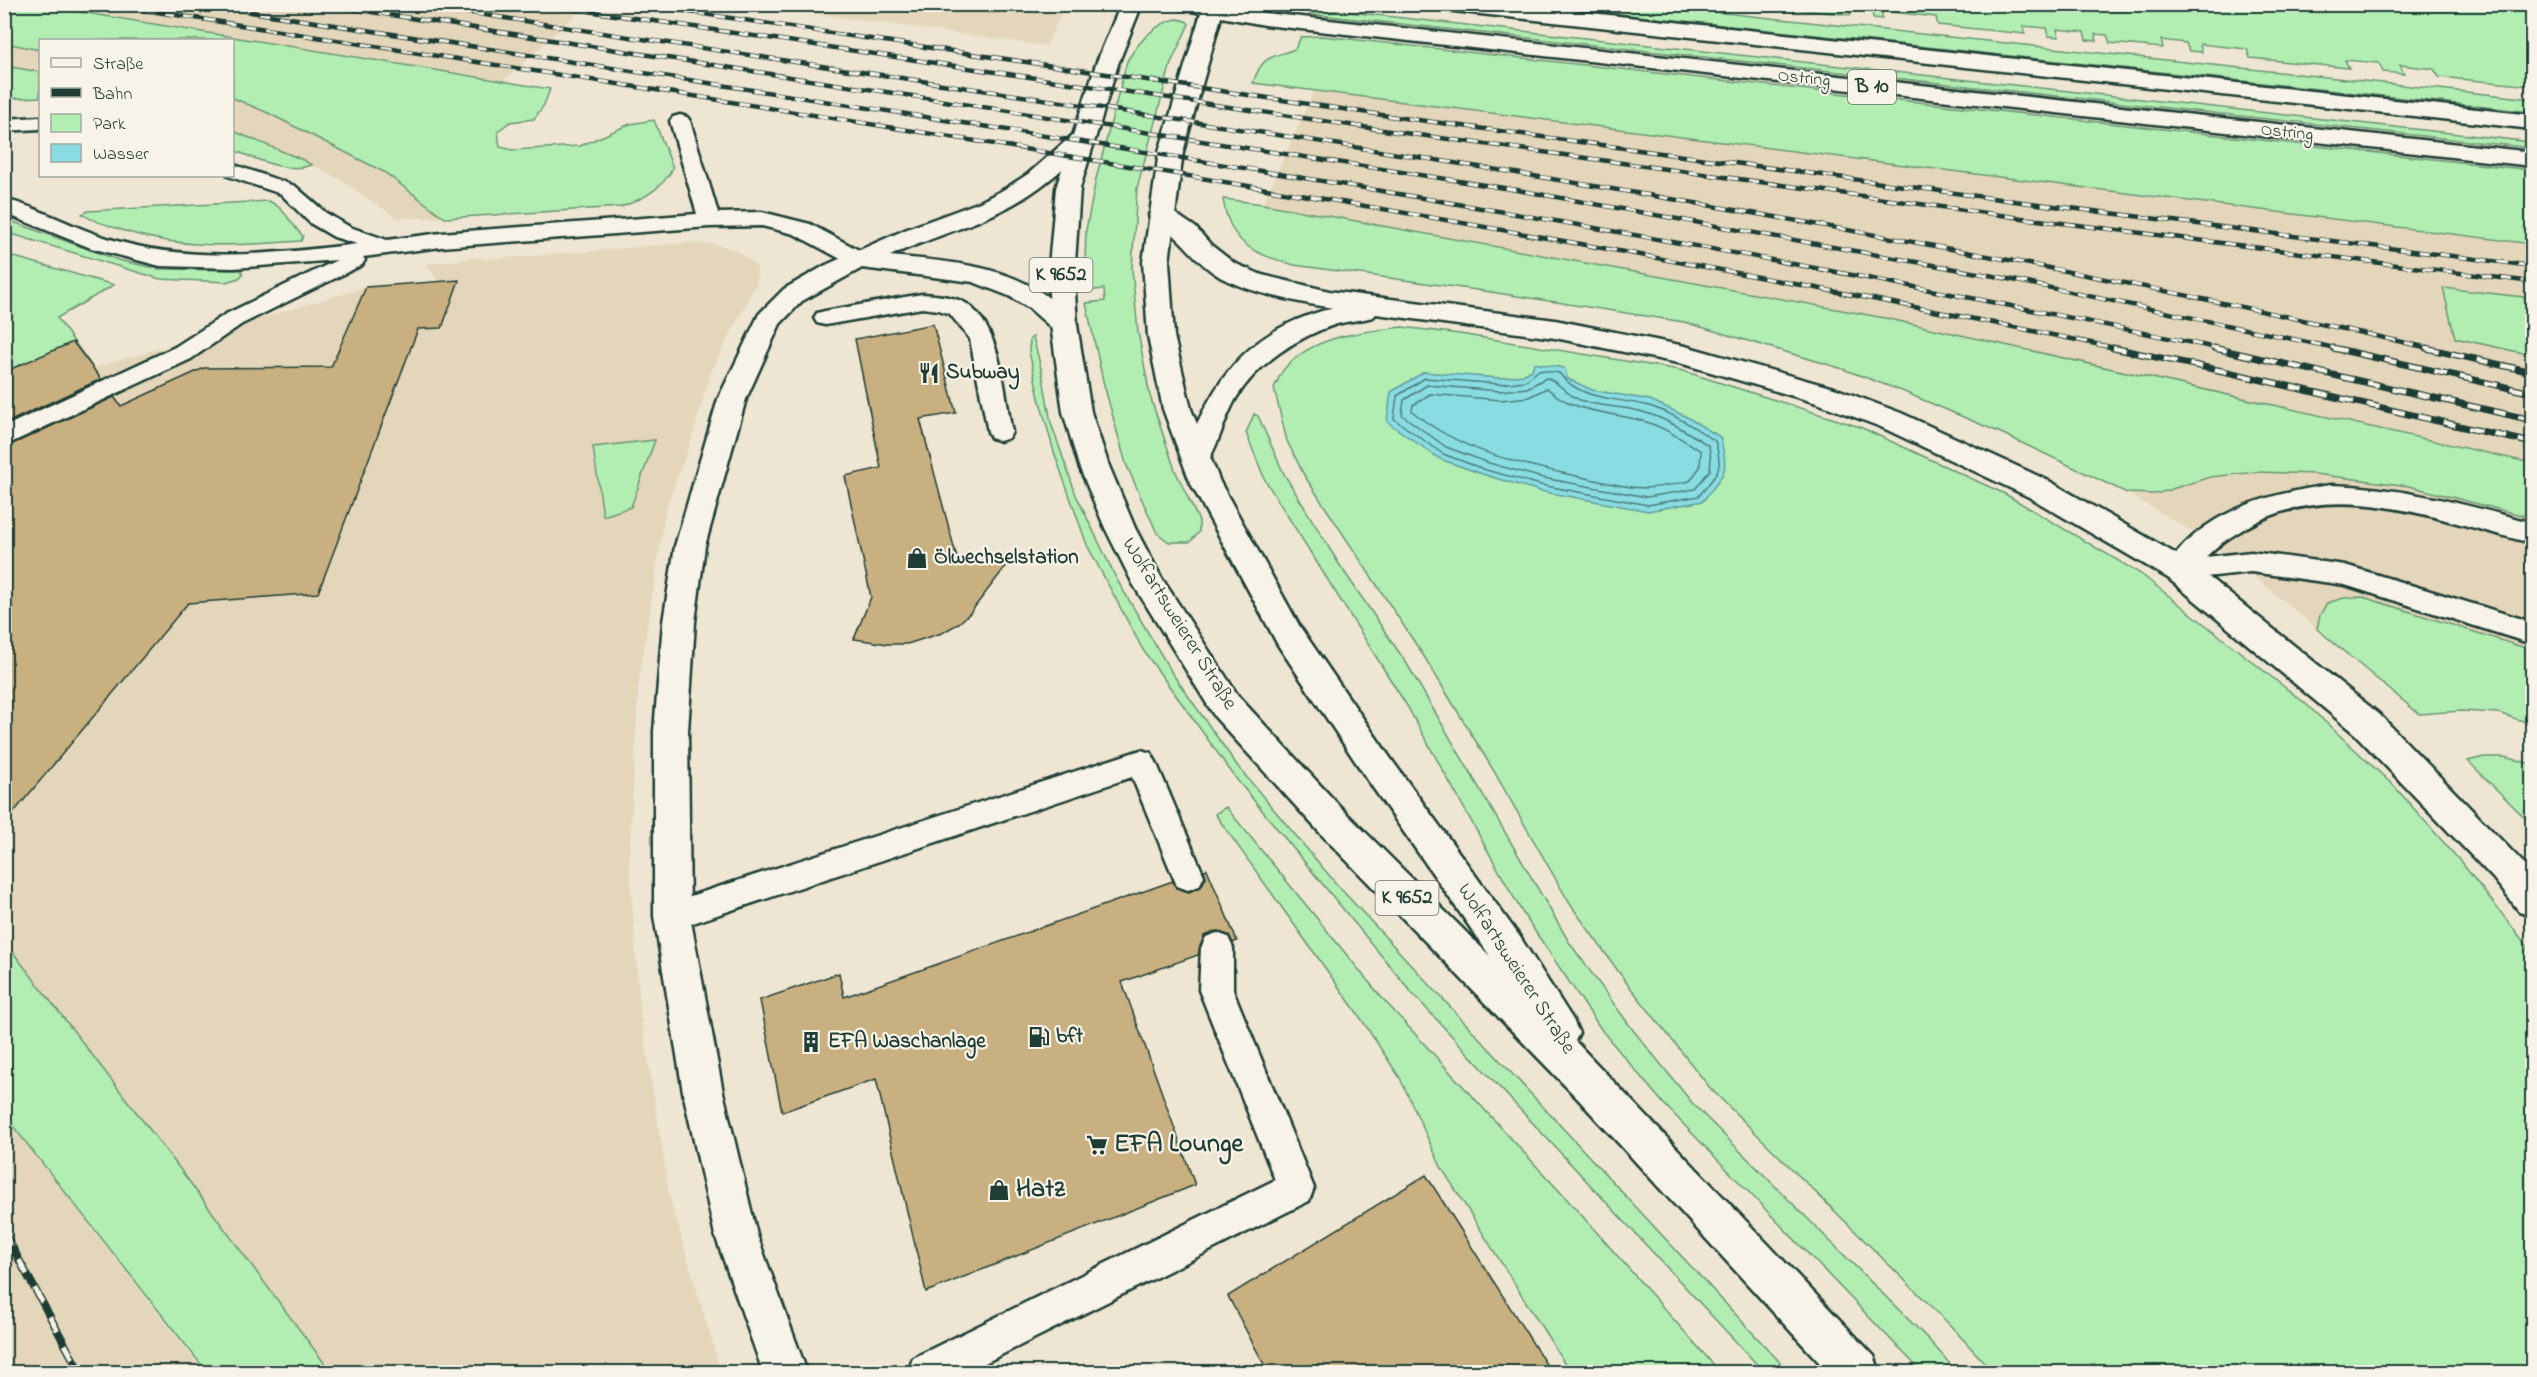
<svg xmlns="http://www.w3.org/2000/svg" width="2537" height="1377" viewBox="0 0 2537 1377" font-family="'Indie Flower',sans-serif">
	<style>
		.built { fill: #e3d6ba }
		.green { fill: #b2edb2; stroke: #689573; stroke-width: 1.5 }
		.water { fill: #8adce3; stroke: #5f9c9d; stroke-width: 1.5 }
		.lines { fill: none; stroke-linecap: round; stroke-linejoin: round }
		.shore { stroke: #4a7d7a; stroke-width: 1.5 }
		.building { fill: #c9b080; stroke: #1f3d34; stroke-width: 1.5 }
		.service-casing { stroke: #1f3d34; stroke-width: 5 }
		.minor-casing { stroke: #1f3d34; stroke-width: 5 }
		.primary-casing { stroke: #1f3d34; stroke-width: 5 }
		.service { fill: #f7f3e8; fill-rule: evenodd }
		.minor { fill: #f7f3e8; fill-rule: evenodd }
		.primary { fill: #f7f3e8; fill-rule: evenodd }
		.rail-far2-casing { stroke: #1f3d34; stroke-width: 4.5 }
		.rail-far1-casing { stroke: #1f3d34; stroke-width: 7 }
		.rail-casing { stroke: #1f3d34; stroke-width: 8 }
		.rail-far2 { stroke: #f7f3e8; stroke-width: 3; stroke-dasharray: 10; stroke-linecap: butt }
		.rail-far1 { stroke: #f7f3e8; stroke-width: 4.5; stroke-dasharray: 13; stroke-linecap: butt }
		.rail { stroke: #f7f3e8; stroke-width: 5; stroke-dasharray: 16; stroke-linecap: butt }
		.labels { text-anchor: middle; dominant-baseline: central; stroke-width: 4.5; stroke-linejoin: round; paint-order: stroke }
		.far-street-label { font-size: 18px; fill: #1f3d34; stroke: #f7f3e8 }
		.shield { fill: #f7f3e8; stroke: #60746a; stroke-width: 1.5 }
		.shield-label { font-size: 20px; font-weight: bold; fill: #1f3d34 }
		.poi-label { font-size: 21px; font-weight: bold; fill: #1f3d34; stroke: #f7f3e8; text-anchor: start }
		.street-label { font-size: 21px; fill: #1f3d34; stroke: #f7f3e8 }
		.near-poi-label { font-size: 26px; font-weight: bold; fill: #1f3d34; stroke: #f7f3e8; text-anchor: start }
	</style>
	<rect width="100%" height="100%" fill="#eee6d3"/>
	<filter id="ink" filterUnits="userSpaceOnUse"><feTurbulence type="fractalNoise" baseFrequency=".0167" numOctaves="2"/><feDisplacementMap in="SourceGraphic" scale="12" xChannelSelector="R" yChannelSelector="G"/><feConvolveMatrix kernelMatrix="1 2 1 2 8 2 1 2 1" color-interpolation-filters="sRGB"/></filter>
	<g filter="url(#ink)">
		<!-- built -->
		<path class="built" d="M38 5H586L504 81Z
			M753 5H1065L1046 46Z
			M4 43 40 50V72L5 66Z
			M1314 91 2532 244V298L2443 289 2455 338 2532 355V463L1885 318 1263 204Z
			M233 98 268 113 384 172 445 218H397L339 179 303 160 233 131Z
			M686 243 713 244 737 250 757 267V282L710 374 692 438 666 508 639 680 629 860 640 1010 670 1199 721 1372H331L177 1165 5 942V407L93 368 366 287 438 281 426 264 481 257 483 259 518 257Z
			M2257 472 2315 474 2408 486 2532 518V650L2363 597 2320 615 2317 629 2238 563 2190 530 2127 493 2156 494 2210 477Z
			M4 1116 194 1359 207 1372H5Z"/>
		<!-- green -->
		<path class="green" d="M4 5H38L550 89 544 105 534 119 510 122 498 131 500 147 513 150 580 146 630 124 654 120 673 168C662 189 643 199 621 207L445 218 384 172 268 113 233 98 232 40H40V50L5 43Z
			M1535 5H1649L2532 99V112Z
			M1783 5H2532V86L2439 77 2434 69 2400 65 2404 74 2383 72 2379 63 2345 60 2349 68 2250 58 2247 49 2200 44 2202 52 2189 51 2186 43 2161 40 2163 48 2110 43 2107 35 2095 34 2097 41 2086 40 2084 32 2057 29 2059 37 2048 36 2046 28 2023 26 2025 34 1938 25 1936 17 1882 11V19L1873 18 1872 10 1850 8 1851 15 1783 8Z
			M1312 8 2532 142V148L1309 14Z
			M1177 19 1186 21 1189 24 1171 63 1137 188 1132 269 1138 332 1150 396 1175 470 1199 521V532L1190 542H1169L1157 533 1126 464 1103 381 1086 303 1105 301 1104 289 1084 291 1086 230 1096 179 1127 61C1138 43 1155 23 1177 19Z
			M1322 36 2532 170V244L1253 83C1262 55 1271 58 1295 49L1301 37Z
			M5 66 40 72V97L5 99Z
			M233 131 303 160 312 165C285 174 258 159 233 150Z
			M1223 199 1263 204 1885 318 2532 463V518L2409 486 2315 474 2257 472 2210 477 2156 494 2127 493 2001 433 1902 391 1840 368 1684 322 1484 291 1294 265C1253 253 1230 245 1223 199Z
			M268 201C285 207 290 224 303 236L301 241C238 246 177 250 116 228 105 224 92 221 82 214L88 211Z
			M5 219 118 260 159 269 231 270H241L243 274 239 278 226 282 160 279 5 232Z
			M4 254 114 285 57 318 93 368 4 407Z
			M2443 288 2532 298V355L2455 338Z
			M1402 327 1460 334 1680 370 1860 427 2005 494 2141 574 2306 704 2394 786 2461 862 2532 952V1372H1993L1949 1324 1711 1089 1626 982 1570 904 1492 768 1425 658 1304 475 1287 441 1274 388C1277 382 1280 373 1285 368 1314 335 1362 332 1402 327Z
			M1033 337 1042 372 1051 423 1076 495 1117 580 1172 673 1239 768 1339 887 1789 1372H1764L1412 993 1238 781 1143 650 1087 545 1054 452 1039 398 1029 351 1030 339Z
			M1254 414 1258 416 1284 474 1339 564 1407 664 1569 942 1633 1030 1694 1105 1930 1341 1957 1372H1922L1663 1103 1603 1032 1522 912 1407 706 1265 480 1246 433Z
			M655 440 631 507 603 516 593 447Z
			M2363 597 2532 650V724L2498 713 2461 711 2419 714 2317 629 2320 615 2327 603 2344 598Z
			M2484 757H2504L2532 764V825L2468 761Z
			M1226 807 1382 998 1585 1219 1720 1372H1570L1441 1167 1400 1078 1358 1014 1215 814Z
			M5 942 177 1165 331 1372H207L5 1116Z"/>
		<!-- water -->
		<path class="water" d="M1534 363 1564 368 1568 379 1592 390 1650 400 1685 416 1720 437C1730 473 1725 472 1703 501L1648 511 1540 491 1485 475 1440 459 1387 422 1391 392 1424 372 1499 378 1523 375 1532 370Z"/>
		<g class="lines">
			<!-- shore -->
			<path class="shore" d="M1539 370 1559 373C1582 402 1616 397 1649 406 1673 413 1694 427 1715 441 1724 472 1718 471 1699 496L1648 505 1541 485 1486 470 1443 454 1394 419 1397 396 1425 378 1500 384 1525 381Z
				M1546 378C1559 381 1566 395 1580 400 1599 407 1619 406 1639 411 1664 417 1688 432 1709 446L1711 459 1710 470 1695 489 1647 497 1543 478 1489 463 1446 447 1402 415 1404 400 1427 385 1500 391 1527 388Z
				M1547 388C1575 414 1608 411 1643 421 1664 427 1683 440 1701 451L1700 467 1690 481C1675 484 1660 488 1645 488 1623 488 1602 481 1581 477 1521 464 1460 452 1412 411L1413 405 1430 394 1501 400 1529 397Z"/>
		</g>
		<!-- building -->
		<path class="building" d="M459 280 442 328 418 329 318 593 188 603 4 824V448L114 397 121 406 204 368 331 367 366 287Z
			M933 324 956 413 920 419 959 566 1017 552 970 613 958 624 942 633 907 644H888L854 639 871 597 845 476 881 468 855 339Z
			M73 342 101 379 4 424V372Z
			M1207 869 1237 941 1233 943 1229 935 1216 931 1204 936 1198 955 1122 982 1195 1185 926 1292 876 1079 782 1112 760 1000 839 973 844 997 1173 881 1176 888 1189 892 1201 887 1206 877 1204 870Z
			M1426 1175 1551 1372H1268L1228 1296Z"/>
		<g class="lines">
			<defs>
				<path id="service" d="M680 115 687 117 690 121 718 213 762 212 810 224 868 255 871 260 868 265 860 267 852 265 794 234 762 226 709 227 441 247 363 257 365 260 362 265 242 324 191 359 4 446V427L175 347 226 314 337 260 233 268 160 266 91 248 4 213V199C40 208 72 227 107 238 187 264 275 254 357 244L334 237 310 223 281 194 228 176H232V164L295 186 326 213 350 227 387 240 441 233 697 214 670 121 673 117Z
					M40 117V129L4 131V119Z
					M922 294C936 295 954 296 967 304 1002 329 1004 393 1012 432L1009 438 1000 441 991 438 988 432 970 339 950 314 939 310 922 308 825 325 817 323 814 318 817 313 825 311Z
					M2331 485C2401 487 2465 504 2532 523V543C2440 522 2338 475 2247 527 2232 536 2218 544 2206 557L2251 552 2345 565 2532 622V644L2345 585 2251 572 2179 580 2170 577 2166 570C2197 512 2271 493 2331 485Z
					M1141 750 1151 753 1156 762 1204 876 1199 886 1188 890 1177 886 1132 777 672 930 661 926 656 916 661 906 672 902Z
					M1217 933 1228 937 1233 948V990L1314 1188 1309 1201 967 1372H908L913 1358 1275 1180 1199 990 1201 948 1206 937Z"/>
				<path id="minor" d="M1082 132 1090 134 1094 139 1090 144C1068 164 1047 184 1022 199 982 224 933 236 890 256 949 262 1011 264 1058 305 1065 311 1072 317 1077 325L1073 331 1064 334 1055 331 1029 308 1009 296 973 282 862 268 802 301 780 324 746 399 705 546 695 622 688 731 690 916 723 1092 757 1235 807 1372H763L715 1235 683 1092 654 916V731L663 622 675 546 718 399 759 314 784 289 826 265 907 229 980 202 1003 190 1028 174 1074 134Z
					M1161 207 1170 210 1195 227 1211 245 1234 263 1262 275 1329 291 1555 320 1685 346 1837 389 1901 413 2049 481 2190 562 2379 714 2532 872V915L2519 911 2493 878 2355 734 2168 578 2029 497 1881 427 1817 403 1683 364 1555 338 1376 314 1373 317C1361 320 1349 321 1337 324 1298 336 1256 364 1235 400 1224 420 1219 443 1207 463L1197 466 1187 463 1183 456C1215 378 1246 330 1333 308 1301 303 1239 291 1214 273 1199 263 1190 250 1177 238 1168 229 1156 225 1149 215L1152 210Z"/>
				<path id="primary" d="M1121 4H1142L1118 64 1080 188 1074 278 1077 325 1091 412 1109 466 1135 528 1161 577 1239 697 1345 812 1490 956 1367 779 1278 645 1190 482 1163 409 1148 336 1143 262 1159 152 1201 13 1177 8 1174 4H1224L1265 13 2532 152V166L1265 25 1221 17 1183 152 1169 262 1174 336 1191 409 1220 482 1300 627 1391 759 1520 937 1573 1020 1579 1033 1575 1041 1874 1356 1880 1372H1828L1578 1099 1321 834 1215 717 1133 584 1105 528 1079 466 1063 412 1051 325 1048 278 1056 188 1096 64Z
					M1434 4H1507L2532 115V129L1444 10 1437 8Z"/>
			</defs>
			<!-- service casing -->
			<use href="#service" class="service-casing"/>
			<!-- minor casing -->
			<use href="#minor" class="minor-casing"/>
			<!-- primary casing -->
			<use href="#primary" class="primary-casing"/>
			<!-- service -->
			<use href="#service" class="service"/>
			<!-- minor -->
			<use href="#minor" class="minor"/>
			<!-- primary -->
			<use href="#primary" class="primary"/>
			<defs>
				<path id="rail-far2" d="M106 4C779 110 1453 209 2120 349
					M200 4C875 110 1553 207 2221 349
					M320 4 1517 190 1994 276 2340 349
					M414 4C1088 109 1767 196 2433 349
					M541 4 1383 130 2022 218 2532 282
					M636 4 1389 116 2014 201 2532 266"/>
				<path id="rail-far1" d="M2113 348 2232 373 2532 443
					M2214 348 2532 420
					M2333 348 2532 393
					M2426 348 2532 372"/>
				<path id="rail" d="M4 1232 80 1372"/>
			</defs>
			<!-- rail-far2 casing -->
			<use href="#rail-far2" class="rail-far2-casing"/>
			<!-- rail-far1 casing -->
			<use href="#rail-far1" class="rail-far1-casing"/>
			<!-- rail casing -->
			<use href="#rail" class="rail-casing"/>
			<!-- rail-far2 -->
			<use href="#rail-far2" class="rail-far2"/>
			<!-- rail-far1 -->
			<use href="#rail-far1" class="rail-far1"/>
			<!-- rail -->
			<use href="#rail" class="rail"/>
		</g>
	</g>
	<!-- icons -->
	<defs>
		<symbol id="restaurant-bare" viewBox="-9 -9 18 18"><path d="M-5-6h1v4h1v-4h1v4h1v-4h1v5L-1.5 .5V6h-2V.5L-5-1ZM5-6V6H3V1.5H1.5Q1.5-4 5-6Z" fill="#1f3d34" stroke="#f7f3e8" stroke-width="2.5" paint-order="stroke"/></symbol>
		<symbol id="shop-bare" viewBox="-9 -9 18 18"><path d="M-5-2.5h2.3a2.7 3.5 0 0 1 5.4 0H5L5.5 6h-11ZM-1.5-2.5h3a1.5 2.3 0 0 0-3 0Z" fill="#1f3d34" stroke="#f7f3e8" stroke-width="2.5" paint-order="stroke"/></symbol>
		<symbol id="fuel-bare" viewBox="-9 -9 18 18"><path d="M-5.5-6h7V0h2V4h1.3V-2.5L3-4.5l.8-.8L6-3V5H2.5V1h-1V6h-7ZM-4.2-4.7v3.2H.2V-4.7Z" fill="#1f3d34" stroke="#f7f3e8" stroke-width="2.5" paint-order="stroke"/></symbol>
		<symbol id="building-bare" viewBox="-9 -9 18 18"><path d="M-4-6H4V6H1V3H-1V6H-4ZM-2.5-4.3h1.7v1.8h-1.7ZM.8-4.3h1.7v1.8H.8ZM-2.5-1h1.7V.8h-1.7ZM.8-1h1.7V.8H.8Z" fill="#1f3d34" stroke="#f7f3e8" stroke-width="2.5" paint-order="stroke"/></symbol>
		<symbol id="supermarket-bare" viewBox="-9 -9 18 18"><path d="M-6-5.5h2.5l.6 2H6L4.5 2H-2.5L-4.4-4H-6ZM-1.5 3.2a1.3 1.3 0 1 0 .1 0ZM3 3.2a1.3 1.3 0 1 0 .1 0Z" fill="#1f3d34" stroke="#f7f3e8" stroke-width="2.5" paint-order="stroke"/></symbol>
	</defs>
	<g fill-rule="evenodd">
		<use href="#restaurant-bare" x="914" y="358" width="30" height="30"/>
		<use href="#shop-bare" x="902" y="543" width="30" height="30"/>
		<use href="#fuel-bare" x="1024" y="1022" width="30" height="30"/>
		<use href="#building-bare" x="796" y="1027" width="30" height="30"/>
		<use href="#supermarket-bare" x="1082" y="1130" width="30" height="30"/>
		<use href="#shop-bare" x="984" y="1175" width="30" height="30"/>
	</g>
	<g class="labels">
		<!-- far-street labels -->
		<g class="far-street-label">
			<text transform="translate(1804 79) rotate(6)">Ostring</text>
			<text transform="translate(2287 133) rotate(6)">Ostring</text>
		</g>
		<!-- shield labels -->
		<g class="shield">
			<rect x="1848" y="70" width="48" height="34" rx="4.5"/>
			<rect x="1029.5" y="258" width="63" height="34" rx="4.5"/>
			<rect x="1375.5" y="881" width="63" height="34" rx="4.5"/>
		</g>
		<g class="shield-label">
			<text x="1872" y="87">B 10</text>
			<text x="1061" y="275">K 9652</text>
			<text x="1407" y="898">K 9652</text>
		</g>
		<!-- poi labels -->
		<g class="poi-label">
			<text x="946" y="373">Subway</text>
			<text x="934" y="558">Ölwechselstation</text>
			<text x="1056" y="1037">bft</text>
			<text x="828" y="1042">EFA Waschanlage</text>
		</g>
		<!-- street labels -->
		<g class="street-label">
			<text transform="translate(1179 624) rotate(58)">Wolfartsweierer Straße</text>
			<text transform="translate(1516 969) rotate(57)">Wolfartsweierer Straße</text>
		</g>
		<!-- near-poi labels -->
		<g class="near-poi-label">
			<text x="1114" y="1145">EFA Lounge</text>
			<text x="1016" y="1190">Hatz</text>
		</g>
	</g>
	<!-- margin -->
	<rect width="2537" height="1377" fill="none" stroke="#f7f3e8" stroke-width="24"/>
	<rect x="12" y="12" width="2513" height="1353" fill="none" stroke="#1f3d34" stroke-width="2" filter="url(#ink)"/>
	<!-- legend -->
	<rect x="39" y="39" width="195" height="138" fill="#f7f3e8" stroke="#a1aaa0" stroke-width="1.5"/>
	<rect x="51" y="58" width="30" height="9" fill="#f7f3e8" stroke="#a1aaa0" stroke-width="1.5"/>
	<text x="93" y="69" font-size="18" fill="#1f3d34">Straße</text>
	<rect x="51" y="88" width="30" height="9" fill="#1f3d34" stroke="#a1aaa0" stroke-width="1.5"/>
	<text x="93" y="99" font-size="18" fill="#1f3d34">Bahn</text>
	<rect x="51" y="114" width="30" height="18" fill="#b2edb2" stroke="#a1aaa0" stroke-width="1.5"/>
	<text x="93" y="129" font-size="18" fill="#1f3d34">Park</text>
	<rect x="51" y="144" width="30" height="18" fill="#8adce3" stroke="#a1aaa0" stroke-width="1.5"/>
	<text x="93" y="159" font-size="18" fill="#1f3d34">Wasser</text>
</svg>
